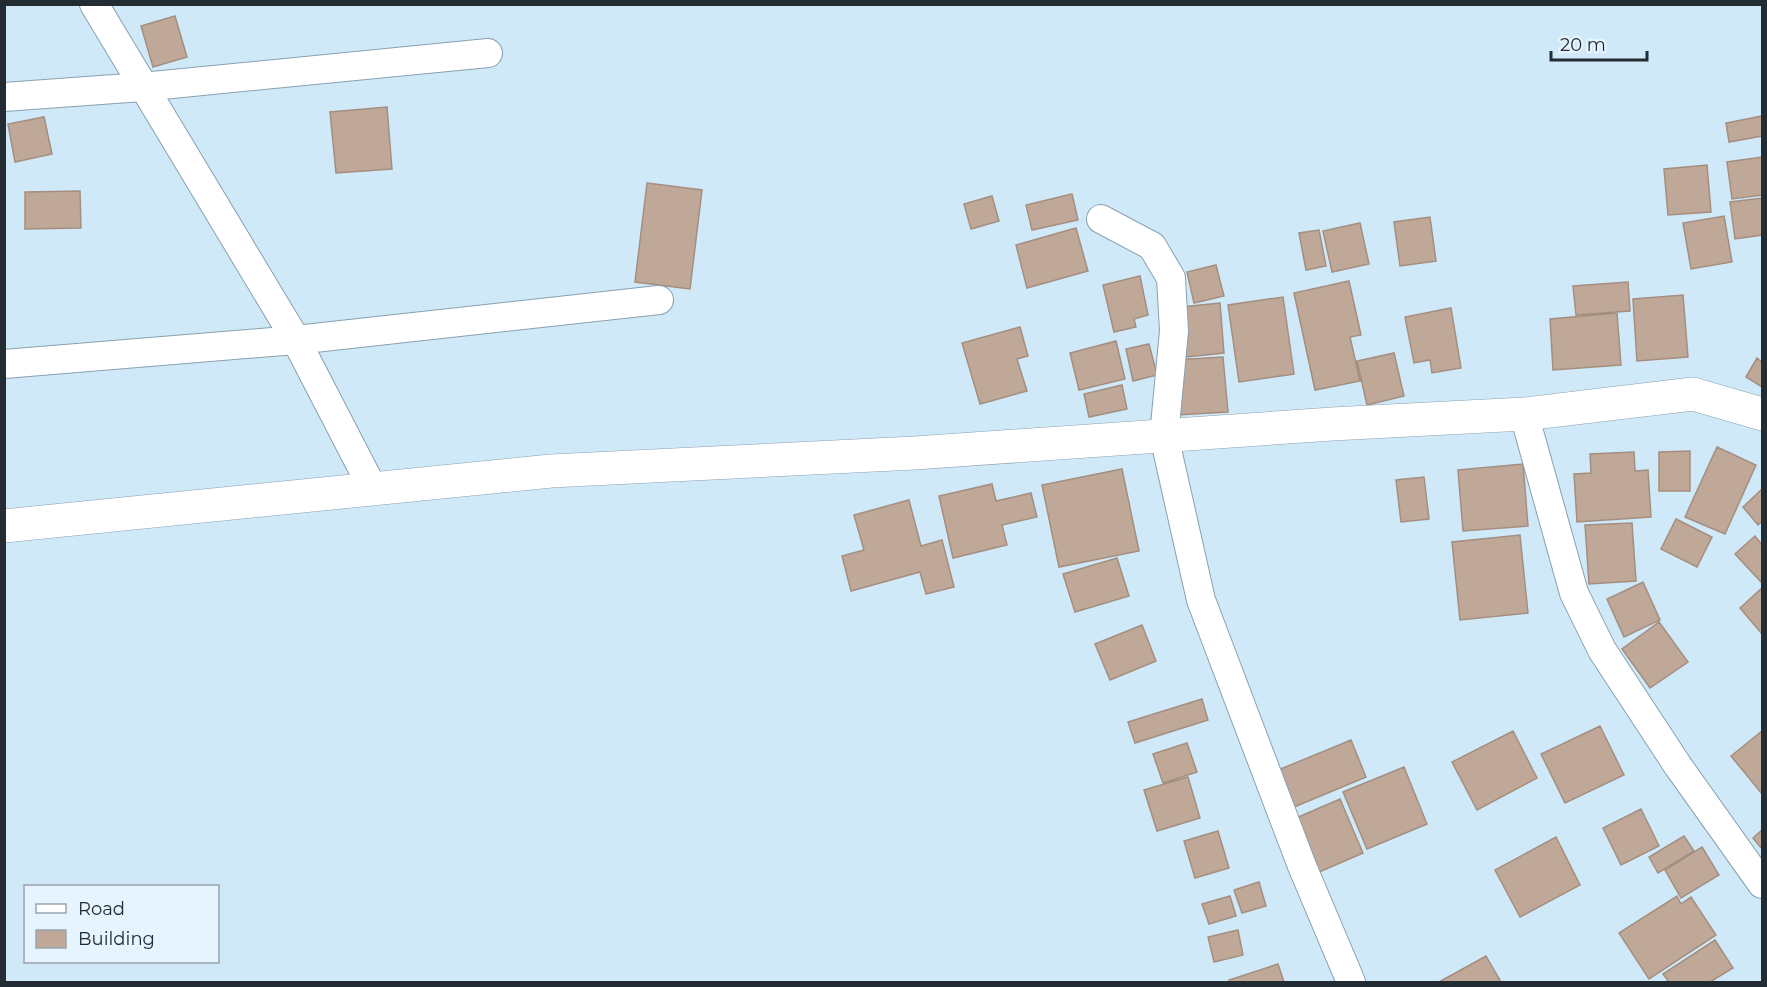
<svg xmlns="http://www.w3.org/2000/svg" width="1767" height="987" viewBox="0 0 1767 987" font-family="Montserrat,sans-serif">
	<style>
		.building { fill: #bfa898; stroke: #a48e7f; stroke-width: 1.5 }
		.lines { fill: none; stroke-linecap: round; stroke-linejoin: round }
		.street-casing { stroke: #89a0af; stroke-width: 30 }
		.secondary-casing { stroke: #89a0af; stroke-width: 34 }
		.street { stroke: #fff; stroke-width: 28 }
		.secondary { stroke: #fff; stroke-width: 33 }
	</style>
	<rect width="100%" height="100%" fill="#d0e9f9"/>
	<!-- building -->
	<path class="building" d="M175 16 187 57 153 67 141 26Z
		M387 107 392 169 336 173 330 112Z
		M1762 116V136L1729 142 1726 123Z
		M44 117 52 154 15 162 8 124Z
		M1762 157V195L1732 199 1727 162Z
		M1707 165 1711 212 1668 215 1664 169Z
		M647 183 702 190 690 289 635 282Z
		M80 191 81 228 25 229V192Z
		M1072 194 1078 220 1032 230 1026 205Z
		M992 196 999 221 971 229 964 204Z
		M1762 198V235L1735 239 1730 202Z
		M1724 216 1732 262 1691 269 1683 223Z
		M1430 217 1436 261 1400 266 1394 222Z
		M1360 223 1369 264 1332 272 1323 231Z
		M1076 228 1088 271 1027 288 1016 245Z
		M1319 230 1326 266 1306 270 1299 233Z
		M1216 265 1224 296 1194 303 1187 272Z
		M1140 276 1148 315 1134 319 1136 327 1114 332 1103 285Z
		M1349 281 1361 335 1350 337 1360 381 1315 390 1294 293Z
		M1628 282 1630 311 1576 315 1573 286Z
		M1683 295 1688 357 1637 361 1633 299Z
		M1283 297 1294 374 1239 382 1228 305Z
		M1220 303 1224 353 1186 357 1181 307Z
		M1451 308 1461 368 1432 373 1430 360 1414 363 1405 317Z
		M1617 313 1621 365 1553 370 1550 319Z
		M1020 327 1028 356 1017 359 1027 391 980 404 962 343Z
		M1116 341 1125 379 1079 390 1070 353Z
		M1149 344 1157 375 1133 381 1126 349Z
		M1394 353 1404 396 1367 405 1357 361Z
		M1223 357 1228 412 1177 415 1172 360Z
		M1757 358 1762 362V387L1746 377Z
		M1122 385 1127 409 1089 417 1084 394Z
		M1717 447 1756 465 1725 534 1685 517Z
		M1690 451V491H1659V452Z
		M1634 452 1635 471 1648 470 1651 517 1577 522 1574 474 1591 473 1590 454Z
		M1523 464 1528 526 1463 531 1458 470Z
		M1122 469 1139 551 1059 567 1042 485Z
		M1424 477 1429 519 1401 522 1396 480Z
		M992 484 996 501 1031 493 1037 517 1002 525 1007 545 953 558 939 496Z
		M1762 489V521L1758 525 1743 507Z
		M909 500 921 546 942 540 954 587 926 594 920 572 851 591 842 556 864 550 854 515Z
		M1676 519 1712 537 1697 567 1661 549Z
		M1632 523 1636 581 1589 584 1585 525Z
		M1520 535 1528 613 1460 620 1452 542Z
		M1755 536 1762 545V583L1735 554Z
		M1117 558 1129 596 1075 612 1063 574Z
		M1643 582 1660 620 1624 637 1607 599Z
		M1762 588V634L1740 608Z
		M1659 622 1688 662 1650 688 1622 649Z
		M1142 625 1156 661 1110 680 1095 644Z
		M1202 699 1208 720 1135 743 1128 722Z
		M1600 726 1624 775 1565 803 1541 754Z
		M1513 731 1537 778 1477 810 1452 762Z
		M1762 731V794L1731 756Z
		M1351 740 1366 777 1287 810 1271 773Z
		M1187 743 1197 772 1163 783 1153 754Z
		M1404 767 1427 824 1367 849 1343 792Z
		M1188 777 1200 818 1157 831 1144 790Z
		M1340 799 1363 853 1310 876 1287 822Z
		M1641 809 1659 846 1621 865 1603 828Z
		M1762 830V849L1753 838Z
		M1218 831 1229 868 1195 878 1184 841Z
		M1684 836 1694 851 1658 873 1649 857Z
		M1556 837 1580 885 1520 917 1495 870Z
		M1702 847 1719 875 1681 898 1665 870Z
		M1259 882 1266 906 1242 913 1234 890Z
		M1230 896 1236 916 1209 924 1202 904Z
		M1677 896 1681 904 1691 897 1716 935 1649 979 1619 933Z
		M1238 930 1243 955 1214 962 1208 937Z
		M1715 940 1733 968 1710 982H1669L1663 974Z
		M1486 956 1501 982H1439Z
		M1278 964 1284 982H1229V980Z"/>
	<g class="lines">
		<defs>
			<path id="street" d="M94 4 296 340 373 489
				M4 97 142 87 488 53
				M1101 219 1152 246 1171 278 1174 331 1164 436 1201 600 1302 866 1351 982
				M4 364 296 340 659 300
				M1524 414 1574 593 1602 650 1678 766 1762 884"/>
			<path id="secondary" d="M4 526 551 471 915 453 1332 424 1524 414 1693 394 1762 414"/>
		</defs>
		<!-- street casing -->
		<use href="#street" class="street-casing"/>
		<!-- secondary casing -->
		<use href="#secondary" class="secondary-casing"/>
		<!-- street -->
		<use href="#street" class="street"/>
		<!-- secondary -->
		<use href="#secondary" class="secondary"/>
	</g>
	<!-- border -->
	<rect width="1767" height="987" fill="none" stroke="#232c32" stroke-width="12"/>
	<!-- legend -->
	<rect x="24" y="885" width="195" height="78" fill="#e6f4ff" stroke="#98a4ad" stroke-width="1.5"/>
	<rect x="36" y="904" width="30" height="9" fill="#ffffff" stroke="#98a4ad" stroke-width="1.5"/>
	<text x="78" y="915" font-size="18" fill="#232c32">Road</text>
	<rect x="36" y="930" width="30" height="18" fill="#bfa898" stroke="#98a4ad" stroke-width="1.5"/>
	<text x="78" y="945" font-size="18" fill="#232c32">Building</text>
	<!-- scale -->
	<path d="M1551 51v9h96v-9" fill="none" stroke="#232c32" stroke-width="3"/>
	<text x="1560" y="51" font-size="18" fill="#232c32" stroke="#e6f4ff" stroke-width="4.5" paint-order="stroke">20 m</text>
</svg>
